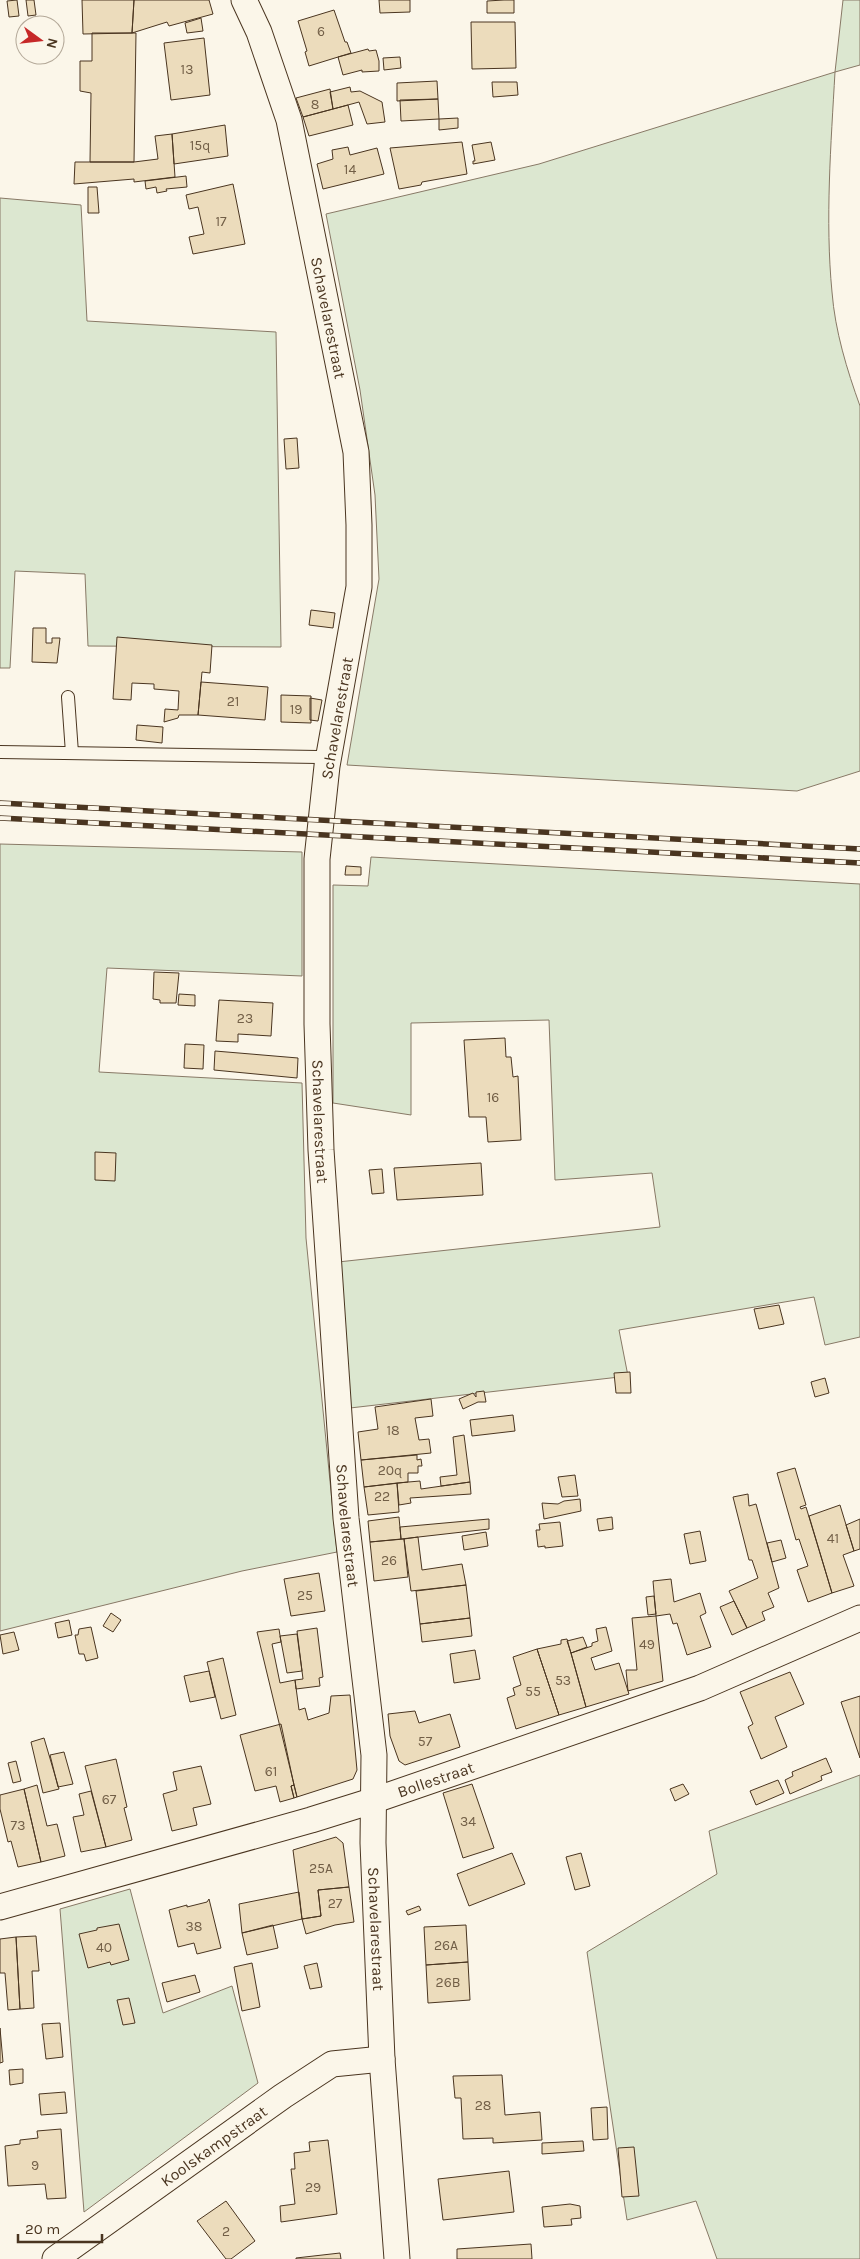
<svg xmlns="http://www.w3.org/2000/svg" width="860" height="2259" viewBox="0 0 860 2259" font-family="Karla,sans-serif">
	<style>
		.green { fill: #dce7d0; stroke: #887966 }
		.building { fill: #ecdcbc; stroke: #4a3520 }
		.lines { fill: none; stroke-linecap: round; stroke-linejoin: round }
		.service-casing { stroke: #4a3520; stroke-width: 14 }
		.minor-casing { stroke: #4a3520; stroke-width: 27 }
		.service { stroke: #fbf6e9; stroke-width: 12 }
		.minor { stroke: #fbf6e9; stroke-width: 25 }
		.rail-casing { stroke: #4a3520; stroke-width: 5.5 }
		.rail { stroke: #fbf6e9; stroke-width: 4; stroke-dasharray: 11; stroke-linecap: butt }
		.labels { text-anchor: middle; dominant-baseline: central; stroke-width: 4; stroke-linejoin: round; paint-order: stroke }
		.number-label { font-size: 14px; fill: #725f47 }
		.street-label { font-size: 16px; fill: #4a3520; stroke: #fbf6e9 }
	</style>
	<rect width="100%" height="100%" fill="#fbf6e9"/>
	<!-- green -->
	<path class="green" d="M843 0H860V65L835 72C831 144 825 220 832 292 835 331 847 370 860 406V771L797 791 347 765 379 579 375 495 360 390 326 214 539 164 835 72Z
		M0 198 81 205 87 321 276 332 281 647 88 646 85 574 15 571 10 668H0Z
		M0 844 302 852V976L107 968 99 1072 302 1083 306 1238 337 1552 242 1571 0 1631Z
		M371 857 860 884V1337L825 1345 814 1297 619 1330 628 1376 350 1408 338 1262 660 1227 652 1173 555 1180 549 1020 411 1023V1115L333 1103V885L368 886Z
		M860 1775V2259H717L696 2201 627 2220 587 1952 717 1874 709 1831Z
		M130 1889 163 2013 232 1986 258 2083 84 2212 60 1909Z"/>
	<!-- building -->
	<path class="building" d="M17 0 19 16 9 17 7 1Z
		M26 0H34L36 15 28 16Z
		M82 0H134L132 33 83 34Z
		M134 0H209L213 14 169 26 167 22 132 33Z
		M379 0H410V12L380 13Z
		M504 0H514V13H487V1Z
		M334 10 345 42H347L351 53 309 66 305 52 307 51 298 21Z
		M201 18 203 31 187 33 185 23Z
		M471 22H515L516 68 472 69Z
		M92 33H136L134 162H90L91 93 80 91V61H92Z
		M204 38 210 95 171 100 164 43Z
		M368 49 369 51 376 50 379 61V71L362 72V70L343 75 338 57Z
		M400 57 401 68 384 70 383 58Z
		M437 81 438 99 397 101V83Z
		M492 82H517L518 95 493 97Z
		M350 87 351 92 360 91 382 102 385 122 367 124 359 102 333 109 330 92Z
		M330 89 333 109 303 117 296 98Z
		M438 99 439 119 401 121 400 100Z
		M348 105 353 125 309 136 303 117Z
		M458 118V128L439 130V119Z
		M225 125 228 156 174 164 172 134Z
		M172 134 175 177 134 182V179L74 184 75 162H134L158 159 155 136Z
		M462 142 467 174 422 182 421 185 399 189 390 148Z
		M491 142 495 160 473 164V161H475L472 145Z
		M348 147 350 155 377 148 384 174 323 189 317 164 333 159 332 150Z
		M186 176 187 187 166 189 167 191 157 193 156 187 146 189 145 181Z
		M233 184 245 244 193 254 189 237 204 234 198 207 189 209 186 195Z
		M88 187H97L99 213H88Z
		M297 438 299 468 286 469 284 439Z
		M311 610 335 613 333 628 309 625Z
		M33 628H46V643H52V638H60L57 663 32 662Z
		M117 637 212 645 210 673 202 672 198 715H179L178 718 164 722 165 709 178 710 179 691 154 689V684L132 683 131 700 113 699Z
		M201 682 268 687 265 720 198 715Z
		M281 695 311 696V723L281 722Z
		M310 698 322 700 318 721 310 720Z
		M137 725 163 727 162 743 136 740Z
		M346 866 361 867V875H345Z
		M154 972 179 973 176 1003H160V1000L153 999Z
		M179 994 195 995V1006L178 1005Z
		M219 1000 273 1003 271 1036 238 1034V1042L216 1041Z
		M505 1038 506 1057H511L513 1077 518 1076 521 1140 488 1142 486 1117H469L464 1040Z
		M185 1044 204 1045 203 1069 184 1068Z
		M215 1051 298 1058 297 1078 214 1070Z
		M95 1152 116 1153 115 1181 95 1180Z
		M481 1163 483 1195 397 1200 394 1168Z
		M382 1169 384 1193 372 1194 369 1170Z
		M779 1305 784 1324 759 1329 754 1309Z
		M630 1372 631 1393H616L614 1373Z
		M825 1378 829 1393 815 1397 811 1382Z
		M484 1391 486 1402H478L463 1409 459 1399 473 1393 476 1397V1392Z
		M431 1399 433 1416 415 1418 419 1440 429 1439 431 1453 361 1460 358 1432 378 1429 375 1407Z
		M513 1415 515 1431 472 1436 470 1420Z
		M464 1435 470 1482 441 1486 440 1477 457 1475 453 1437Z
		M417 1455V1460L421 1459 422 1466H418V1473H408V1482L364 1487 361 1460Z
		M795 1468 806 1505 800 1507 801 1509 806 1507 832 1593 808 1602 797 1570 808 1566 799 1539 796 1540 777 1473Z
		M575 1475 578 1496 562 1497 558 1477Z
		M420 1481 421 1489 470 1482 471 1494 410 1498 411 1503 399 1505 397 1483Z
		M397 1483 399 1512 368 1515 364 1487Z
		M748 1494 749 1506 756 1504 779 1588 768 1593 774 1607 762 1612 765 1620 747 1628 729 1591 758 1578 752 1560H749L733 1497Z
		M580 1499 581 1511 544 1519 542 1503 558 1504 564 1501Z
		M840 1505 854 1551 843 1555 854 1586 832 1593 809 1516Z
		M399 1517 401 1539 370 1542 368 1521Z
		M612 1517 613 1529 599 1531 597 1519Z
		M489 1519V1529L401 1539 400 1527Z
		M860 1519V1549L854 1551 846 1525Z
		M560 1522 563 1546 545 1548V1546L538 1547 536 1530H540L539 1524Z
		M700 1531 706 1561 690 1564 684 1534Z
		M486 1532 488 1546 464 1550 462 1536Z
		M418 1537 422 1570 462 1564 466 1585 411 1591 404 1539Z
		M404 1539 408 1577 374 1581 370 1542Z
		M781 1540 786 1558 772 1562 767 1543Z
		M319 1573 325 1611 291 1616 284 1579Z
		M671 1579 674 1602 700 1593 706 1613 700 1616 711 1647 687 1655 677 1623 673 1624 670 1614 656 1616 653 1581Z
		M466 1585 470 1618 420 1624 416 1591Z
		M654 1596 656 1614 648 1615 646 1597Z
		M734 1601 747 1628 732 1635 720 1607Z
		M111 1613 121 1620 113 1632 103 1626Z
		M656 1616 663 1681 628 1691 626 1670H637L632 1618Z
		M470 1618 472 1636 422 1642 420 1624Z
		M69 1620 72 1635 58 1638 55 1623Z
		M91 1627 98 1658 86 1661 84 1654H79L75 1635H78L79 1629Z
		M606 1627 612 1651 591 1658 595 1670 619 1663 629 1694 586 1707 571 1653 592 1646V1643L598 1641 596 1629Z
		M317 1628 323 1677 319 1678 320 1686 296 1689 295 1680 303 1679 297 1631Z
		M279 1629 281 1642 272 1644 280 1683 295 1680 299 1710 305 1708 308 1720 329 1713 331 1696 350 1695 357 1770 353 1779 297 1797 257 1632Z
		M14 1632 19 1650 3 1654 0 1635Z
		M297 1634 302 1671 287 1673 280 1636Z
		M583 1637 587 1647 571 1653 567 1641Z
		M567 1639 586 1707 559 1715 537 1649 561 1644V1640Z
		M537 1649 559 1715 516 1729 507 1698 515 1695 513 1688 521 1685 513 1657Z
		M475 1650 480 1679 454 1683 450 1654Z
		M223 1658 236 1715 221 1719 207 1662Z
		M209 1671 215 1697 190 1702 184 1676Z
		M790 1672 804 1704 775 1717 787 1747 761 1759 748 1727 753 1724 740 1692Z
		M860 1696V1758L841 1702Z
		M415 1711 419 1723 450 1714 460 1747 405 1765 399 1761 390 1736 388 1714Z
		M281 1724 294 1785 291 1786 294 1798 280 1802 276 1786 255 1791 240 1735Z
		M44 1738 59 1789 43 1793 31 1742Z
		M64 1752 73 1784 58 1787 50 1755Z
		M826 1758 832 1772 821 1776 822 1780 790 1794 785 1780 793 1776 792 1772Z
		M116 1759 127 1807 124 1808 132 1840 106 1847 85 1766Z
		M16 1761 21 1781 13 1783 8 1763Z
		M201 1766 211 1804 193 1808 197 1825 172 1831 163 1794 177 1790 173 1772Z
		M778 1780 784 1793 756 1805 750 1791Z
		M472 1784 494 1848 463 1858 443 1793Z
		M683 1784 689 1794 675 1801 670 1789Z
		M37 1785 47 1826 57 1824 65 1856 41 1862 24 1789Z
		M294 1785 297 1797 294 1798 291 1786Z
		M24 1789 41 1862 18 1867 11 1841 8 1842 0 1809V1795Z
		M91 1791 106 1847 81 1852 73 1817 84 1815 79 1794Z
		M336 1837 343 1843 349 1887 318 1890 321 1916 302 1919 293 1850Z
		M512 1853 525 1884 469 1906 457 1874Z
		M581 1853 590 1886 575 1890 566 1857Z
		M349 1887 354 1922 335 1925 306 1934 302 1919 321 1916 318 1890Z
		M299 1892 302 1919 242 1933 239 1904Z
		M209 1899 221 1948 197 1954 194 1943 178 1947 169 1910 187 1905V1907L207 1902Z
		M419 1906 421 1910 408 1915 406 1911Z
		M119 1924 129 1960 111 1965 110 1962 88 1968 79 1934 97 1930V1928Z
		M273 1925 278 1948 247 1955 242 1933Z
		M466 1925 468 1962 426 1965 424 1927Z
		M36 1936 39 1971H32L34 2008 20 2009 16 1937Z
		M16 1937 20 2009 8 2010 5 1973H0V1939Z
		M468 1962 470 2000 428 2003 426 1965Z
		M252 1963 260 2007 242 2011 234 1967Z
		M317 1963 322 1987 310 1989 304 1966Z
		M195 1975 200 1992 167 2002 162 1983Z
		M129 1998 135 2023 123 2025 117 2000Z
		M60 2023 63 2057 46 2059 42 2024Z
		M0 2028 3 2062 0 2063Z
		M23 2069V2083L10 2085 9 2070Z
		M502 2075 505 2115 540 2112 542 2140 493 2143V2138L463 2139 461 2098H455L453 2076Z
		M65 2092 67 2113 41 2115 39 2094Z
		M607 2107 608 2139 593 2140 591 2108Z
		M61 2129 66 2198 47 2199 45 2184 8 2186 5 2146 20 2144V2140L38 2138 37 2131Z
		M328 2140 337 2214 281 2222 280 2206 295 2204 291 2169H295L294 2153 310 2151 309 2142Z
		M583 2141 584 2151 542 2154V2143Z
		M634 2147 639 2196 622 2197 618 2148Z
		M509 2171 514 2212 443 2220 438 2179Z
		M226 2201 255 2241 231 2259H226L197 2221Z
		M570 2204 580 2206 581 2218 571 2219 572 2225 544 2227 542 2207Z
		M531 2244 532 2259H457V2249Z
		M340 2253 341 2259H296V2258Z"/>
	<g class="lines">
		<defs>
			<path id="service" d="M68 697 72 753
				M0 752 318 757 327 766"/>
			<g id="minor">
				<path id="s1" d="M244 0 259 32 289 120 356 452 359 525V587L327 766 317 859V1024L321 1150 346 1518 374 1755 373 1843 382 2059 397 2259"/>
				<path id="s2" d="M0 1907 311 1820 375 1800 700 1688 860 1618"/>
				<path id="s3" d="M55 2259 283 2096 332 2064 382 2059"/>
			</g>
		</defs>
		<!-- service casing -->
		<use href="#service" class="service-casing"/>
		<!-- minor casing -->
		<use href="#minor" class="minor-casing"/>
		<!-- service -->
		<use href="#service" class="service"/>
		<!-- minor -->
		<use href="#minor" class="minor"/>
		<defs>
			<path id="rail" d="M0 803 860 849
				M0 818 860 863"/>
		</defs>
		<!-- rail casing -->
		<use href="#rail" class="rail-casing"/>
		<!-- rail -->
		<use href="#rail" class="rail"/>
	</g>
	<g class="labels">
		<!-- number labels -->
		<g class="number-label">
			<text x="321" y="31">6</text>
			<text x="187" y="69">13</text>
			<text x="315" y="104">8</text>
			<text x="200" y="145">15q</text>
			<text x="350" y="169">14</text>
			<text x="221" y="221">17</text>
			<text x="233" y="701">21</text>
			<text x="296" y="709">19</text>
			<text x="245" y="1018">23</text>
			<text x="493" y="1097">16</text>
			<text x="393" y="1430">18</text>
			<text x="390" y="1470">20q</text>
			<text x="382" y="1496">22</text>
			<text x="833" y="1538">41</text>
			<text x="389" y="1560">26</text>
			<text x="305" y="1595">25</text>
			<text x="647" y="1644">49</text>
			<text x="563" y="1680">53</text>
			<text x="533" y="1691">55</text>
			<text x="425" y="1741">57</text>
			<text x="271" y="1771">61</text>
			<text x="109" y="1799">67</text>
			<text x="468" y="1821">34</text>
			<text x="18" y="1825">73</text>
			<text x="321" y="1868">25A</text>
			<text x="335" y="1903">27</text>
			<text x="194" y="1926">38</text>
			<text x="446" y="1945">26A</text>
			<text x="104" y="1947">40</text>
			<text x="448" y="1982">26B</text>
			<text x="483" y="2105">28</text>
			<text x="35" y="2165">9</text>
			<text x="313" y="2187">29</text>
			<text x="226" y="2231">2</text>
		</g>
		<!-- street labels -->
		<g class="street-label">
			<text stroke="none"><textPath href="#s1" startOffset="330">Schavelarestraat</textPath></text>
			<text transform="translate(337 718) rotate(-80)">Schavelarestraat</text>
			<text stroke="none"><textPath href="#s1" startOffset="1140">Schavelarestraat</textPath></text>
			<text stroke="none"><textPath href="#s1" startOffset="1545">Schavelarestraat</textPath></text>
			<text stroke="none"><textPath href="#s2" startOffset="454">Bollestraat</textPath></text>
			<text stroke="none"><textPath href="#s1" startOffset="1950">Schavelarestraat</textPath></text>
			<text stroke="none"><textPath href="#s3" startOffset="195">Koolskampstraat</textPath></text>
		</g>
	</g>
	<!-- north arrow -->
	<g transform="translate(40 40) rotate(105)"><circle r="24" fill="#fbf6e9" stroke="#b4a999"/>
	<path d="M0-4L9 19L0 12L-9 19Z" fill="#c62828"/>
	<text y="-8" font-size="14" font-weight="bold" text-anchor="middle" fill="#4a3520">N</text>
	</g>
	<!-- scale -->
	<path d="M18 2234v8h84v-8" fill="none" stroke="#4a3520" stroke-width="2.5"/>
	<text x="25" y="2234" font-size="15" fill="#4a3520" stroke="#fbf6e9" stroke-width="4" paint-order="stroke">20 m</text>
</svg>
